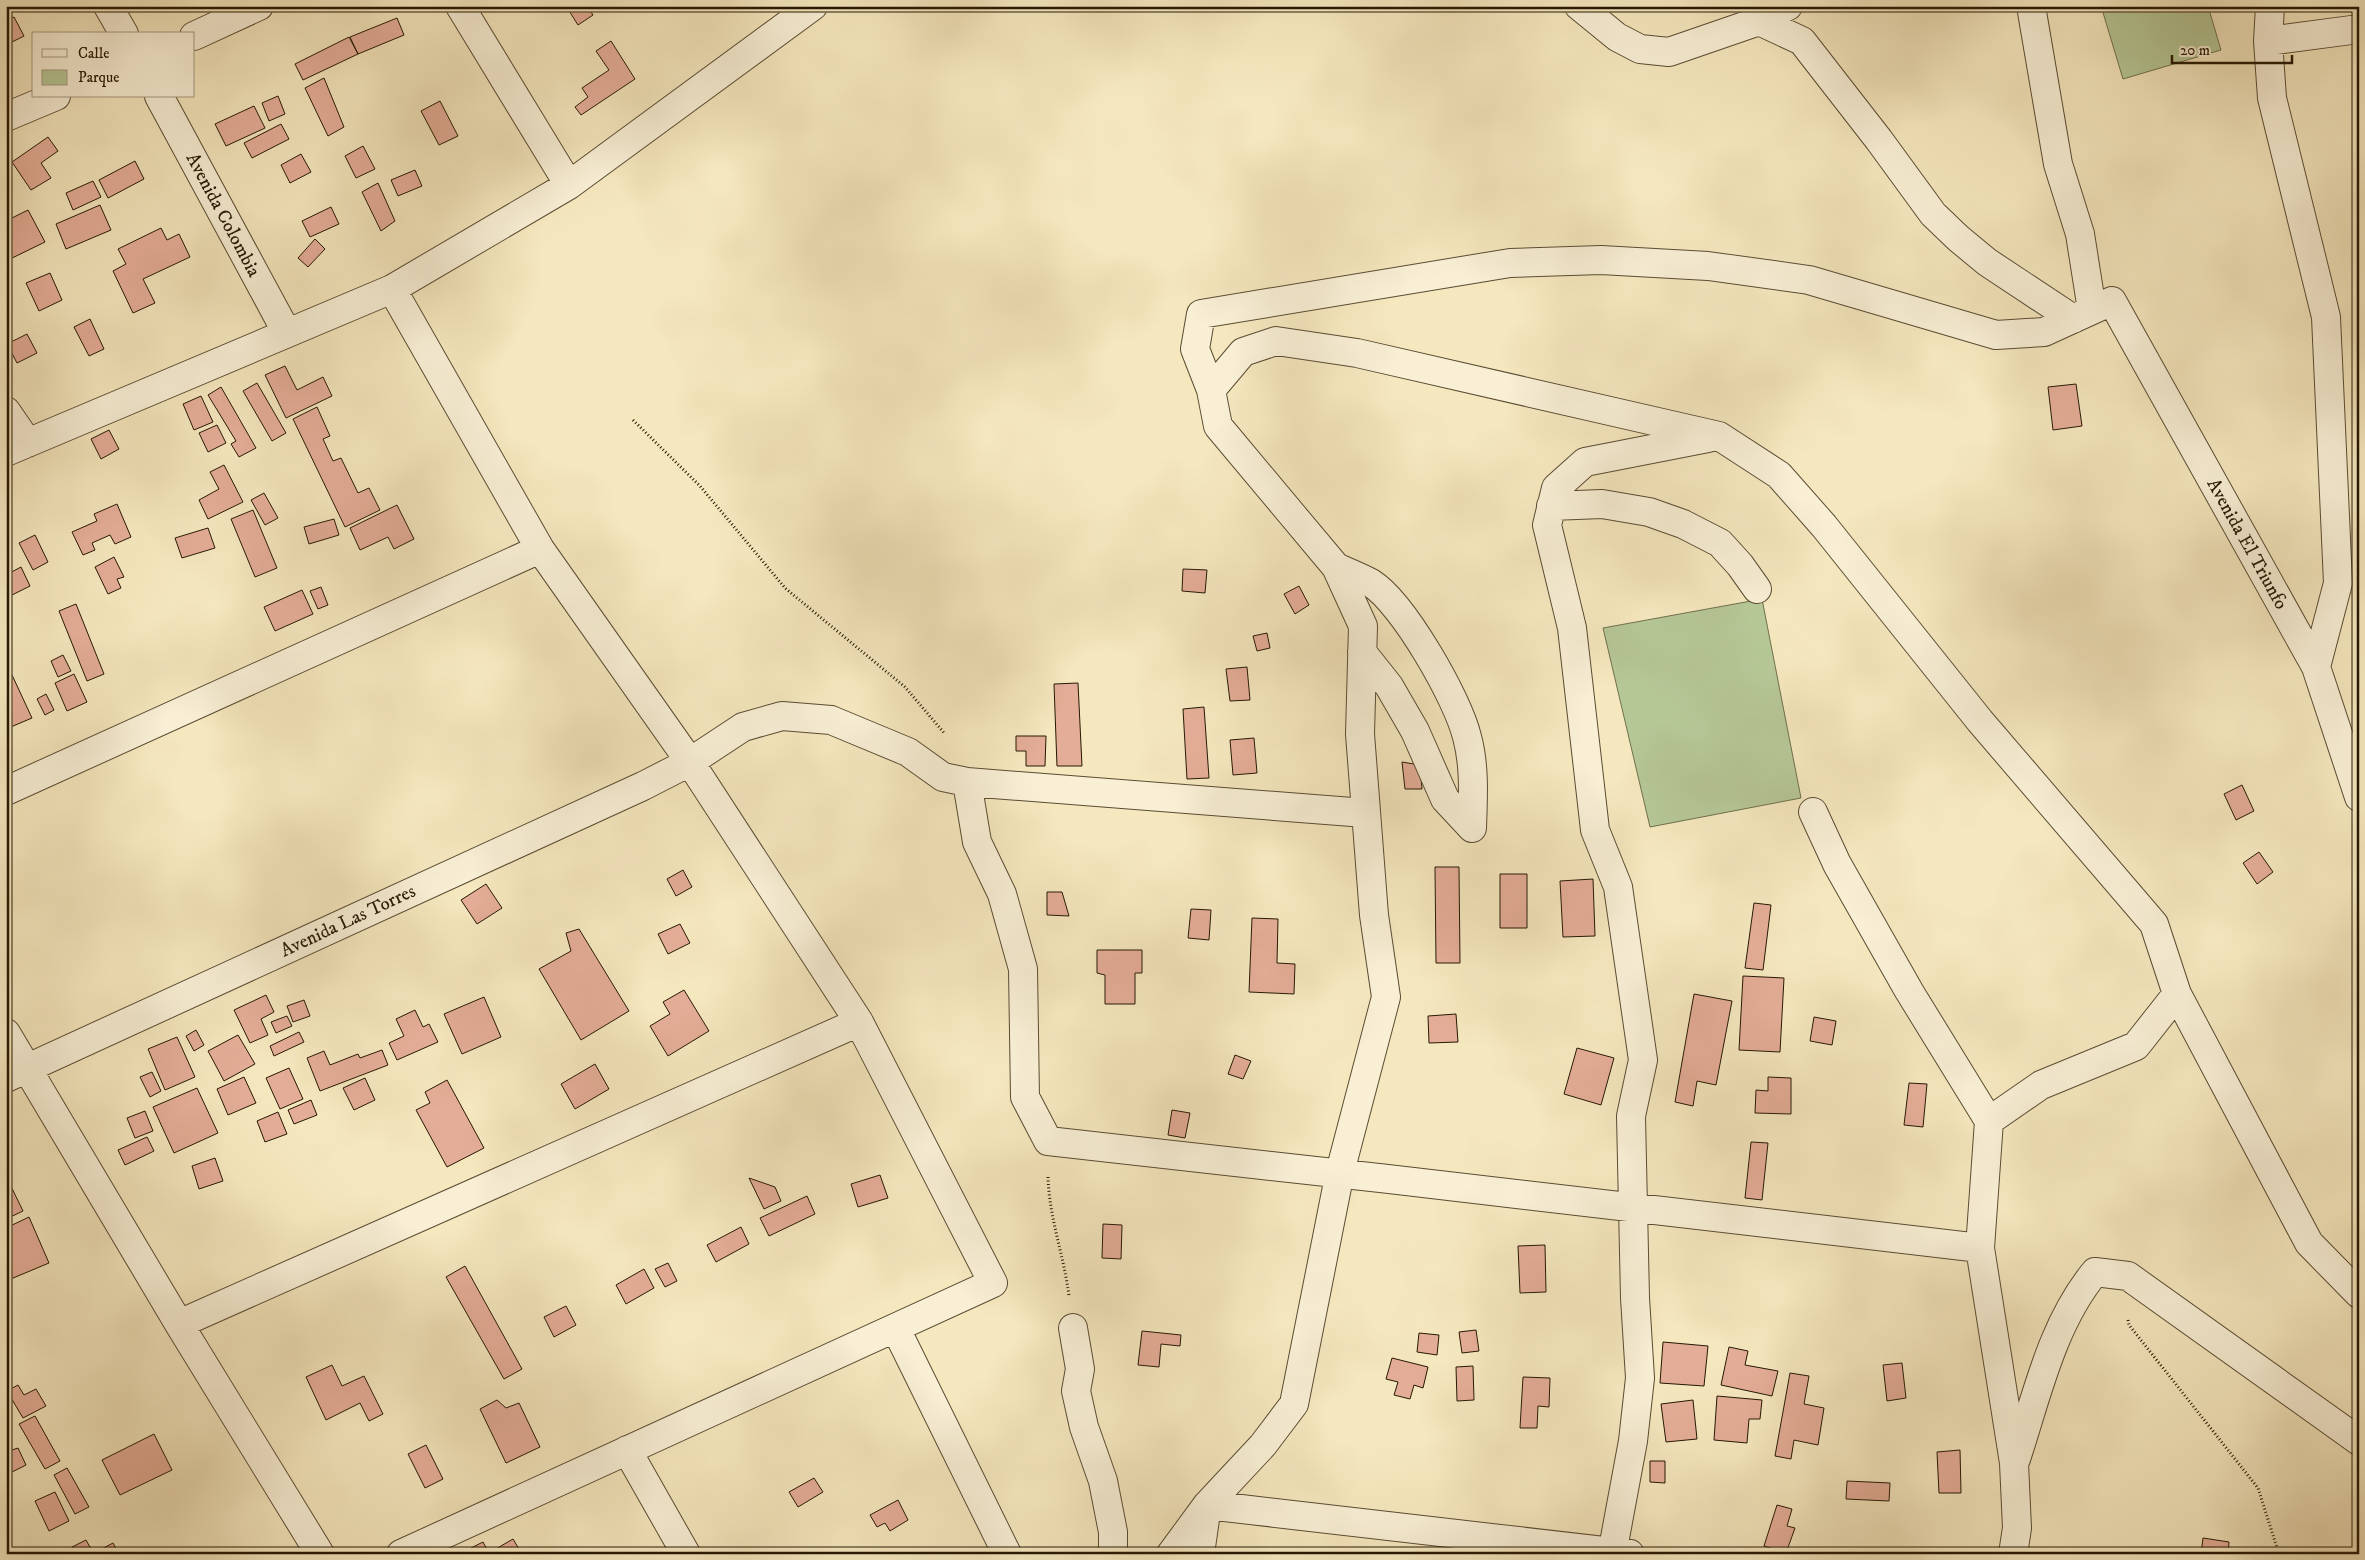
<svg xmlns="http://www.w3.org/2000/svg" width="2365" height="1560" viewBox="0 0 2365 1560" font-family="'IM FELL DW Pica',serif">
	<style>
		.green { fill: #b6c796; stroke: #6e704d }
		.building { fill: #e4ad97; stroke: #261804 }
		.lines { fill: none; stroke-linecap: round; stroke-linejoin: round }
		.minor-casing { stroke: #5a4c32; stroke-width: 30 }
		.path { stroke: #261804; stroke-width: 3; stroke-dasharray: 1 2.5; stroke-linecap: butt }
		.minor { stroke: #f8efd5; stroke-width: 28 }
		.labels { text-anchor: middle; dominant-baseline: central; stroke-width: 4; stroke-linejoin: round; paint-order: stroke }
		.street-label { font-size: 19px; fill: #261804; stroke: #f8efd5 }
	</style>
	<rect width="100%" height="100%" fill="#f5e7be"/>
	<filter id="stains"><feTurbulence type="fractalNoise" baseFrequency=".004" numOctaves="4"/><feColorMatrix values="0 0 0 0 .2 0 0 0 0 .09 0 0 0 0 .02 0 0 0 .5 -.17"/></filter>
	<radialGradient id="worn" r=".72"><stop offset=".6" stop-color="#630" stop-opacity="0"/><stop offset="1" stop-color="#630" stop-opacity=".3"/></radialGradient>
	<!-- green -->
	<path class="green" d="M2101 6H2208L2221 50 2123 79Z
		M1762 599 1801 798 1650 827 1603 628Z"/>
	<!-- building -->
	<path class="building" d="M566 6H587L593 15 578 25Z
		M599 6H611L603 12Z
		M14 17 24 36 6 45V21Z
		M397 18 404 35 358 54 350 37Z
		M349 37 358 54 303 80 295 64Z
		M611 41 635 79 581 115 575 107 588 97 582 88 609 70 596 51Z
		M324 78 344 127 328 136 305 88Z
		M278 96 285 114 269 121 262 103Z
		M440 101 458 136 439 145 421 111Z
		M254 106 265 128 226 146 215 124Z
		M281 124 289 139 252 158 244 143Z
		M48 137 58 151 41 163 51 178 31 190 12 162Z
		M363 146 375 169 356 178 345 156Z
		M301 154 311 172 290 183 281 165Z
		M135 161 144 179 108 198 99 180Z
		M415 170 422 186 398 196 391 180Z
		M93 181 101 197 73 210 66 193Z
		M378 183 395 221 381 231 362 192Z
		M100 205 111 230 66 249 56 224Z
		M331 207 339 224 310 237 302 221Z
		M28 210 45 242 6 261V221Z
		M161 228 167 240 179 234 190 257 143 279 155 303 133 313 113 271 126 264 118 249Z
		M315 239 325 249 308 267 298 258Z
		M50 273 62 300 39 311 26 283Z
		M6 296 12 308 6 311Z
		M90 319 104 349 89 356 74 327Z
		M27 334 37 353 17 363 7 344Z
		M285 366 297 390 323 377 332 396 286 418 265 375Z
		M257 383 286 433 272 441 243 391Z
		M2076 384 2082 426 2053 430 2048 387Z
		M221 387 256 448 239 457 231 444 236 441 208 395Z
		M201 396 213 422 194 430 183 404Z
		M317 407 330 436 323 439 333 461 341 458 358 493 369 488 380 510 345 527 293 419Z
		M217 425 226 443 208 452 199 433Z
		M109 430 119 449 101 459 91 439Z
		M224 465 243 502 208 519 199 500 219 489 210 472Z
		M264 493 278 518 265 525 251 500Z
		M117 504 131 537 115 544 110 535 92 543 95 550 83 555 72 532 97 521 94 514Z
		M397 505 414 539 394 549 388 537 360 550 350 528Z
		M253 510 277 568 255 577 231 519Z
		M334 519 339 535 309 544 304 527Z
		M208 528 215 548 182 558 175 538Z
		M35 535 48 562 33 570 19 543Z
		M114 557 124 577 117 579 121 588 108 594 95 567Z
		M21 567 30 586 6 598V575Z
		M1183 569 1207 570 1205 593 1182 591Z
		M1299 586 1309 605 1295 614 1284 594Z
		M321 587 328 605 318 609 310 591Z
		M302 590 313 614 275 631 264 607Z
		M76 604 104 674 87 681 59 611Z
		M1267 633 1270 648 1257 651 1253 636Z
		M63 655 71 671 58 677 51 661Z
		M6 662 32 718 6 729Z
		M1247 667 1250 700 1230 701 1226 669Z
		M74 674 87 702 67 711 55 683Z
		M1078 683 1082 766H1057L1054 684Z
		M46 694 54 710 45 715 37 699Z
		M1204 707 1209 778 1187 779 1183 709Z
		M1016 736H1046L1045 766H1026V751H1016Z
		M1254 738 1257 773 1233 775 1230 740Z
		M1402 762 1420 765 1422 789H1405Z
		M2242 785 2254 811 2236 820 2224 794Z
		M2259 852 2273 872 2257 884 2243 863Z
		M1435 867H1459L1460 963H1436Z
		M683 870 692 887 676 896 667 879Z
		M1500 874H1527V928H1500Z
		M1593 879 1595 936 1563 937 1560 881Z
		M486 884 502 908 477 924 461 900Z
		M1047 892H1062L1069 916 1047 915Z
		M1754 903 1771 905 1763 970 1745 968Z
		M1191 909 1211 910 1209 940 1188 938Z
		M1252 918 1278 919 1277 963 1295 964 1294 994 1249 992Z
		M680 924 690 943 668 954 658 934Z
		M579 929 629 1011 581 1040 539 969 571 951 566 933Z
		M1097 950H1142V973H1135V1004H1105V975L1097 973Z
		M1743 976 1784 978 1780 1052 1739 1050Z
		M684 990 709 1031 668 1056 650 1026 670 1014 663 1002Z
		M1694 994 1732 1001 1716 1085 1697 1081 1693 1106 1675 1102Z
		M266 995 274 1012 261 1019 268 1035 250 1043 234 1010Z
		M484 997 501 1037 462 1054 444 1014Z
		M304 1000 310 1016 293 1022 287 1006Z
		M415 1010 423 1027 429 1024 438 1042 397 1060 389 1043 404 1036 396 1019Z
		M1456 1014 1458 1042 1429 1043 1428 1016Z
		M287 1016 292 1026 276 1033 271 1022Z
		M1814 1017 1836 1021 1832 1045 1810 1041Z
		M196 1030 204 1045 194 1051 186 1036Z
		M299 1032 304 1042 274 1056 270 1046Z
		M238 1035 255 1064 224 1081 208 1051Z
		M177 1037 195 1077 165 1090 148 1049Z
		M1577 1048 1614 1058 1601 1105 1564 1094Z
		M382 1050 388 1065 320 1091 307 1058 324 1051 330 1065 358 1054 360 1058Z
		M1235 1055 1251 1061 1243 1079 1228 1074Z
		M595 1064 609 1089 575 1109 561 1084Z
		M289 1068 303 1099 280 1109 266 1078Z
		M152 1072 161 1091 150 1097 140 1077Z
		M244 1077 256 1103 228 1115 217 1089Z
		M1768 1077 1791 1078V1114L1755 1113 1756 1090 1768 1091Z
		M365 1078 375 1100 354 1110 343 1088Z
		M447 1080 484 1148 447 1167 416 1110 430 1103 425 1092Z
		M1909 1083 1927 1084 1923 1127 1904 1125Z
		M197 1088 218 1133 174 1153 153 1107Z
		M311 1100 317 1115 294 1124 288 1110Z
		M1172 1110 1190 1113 1185 1138 1168 1135Z
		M145 1111 153 1131 135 1138 127 1118Z
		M278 1112 287 1134 265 1142 257 1121Z
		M147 1137 154 1151 125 1165 118 1150Z
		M1751 1142 1768 1143 1762 1200 1745 1198Z
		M215 1158 223 1181 199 1189 192 1166Z
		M880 1175 888 1198 858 1207 851 1184Z
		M6 1176 23 1211 6 1219Z
		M749 1178 775 1187 781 1201 764 1209Z
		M807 1196 815 1214 769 1236 760 1218Z
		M29 1217 49 1263 6 1281V1228Z
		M1103 1224 1122 1225 1121 1259 1102 1258Z
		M741 1227 749 1244 716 1262 707 1245Z
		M1545 1245 1546 1292 1520 1293 1518 1246Z
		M668 1263 677 1281 665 1287 655 1269Z
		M465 1266 522 1369 504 1379 446 1277Z
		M644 1269 654 1288 626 1304 616 1285Z
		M566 1306 576 1325 554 1337 544 1317Z
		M1476 1330 1479 1351 1462 1353 1459 1332Z
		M1142 1331 1181 1335 1180 1346 1161 1344 1159 1367 1138 1365Z
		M1419 1333 1439 1335 1437 1355 1417 1352Z
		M1663 1342 1708 1346 1704 1386 1660 1383Z
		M1729 1347 1748 1351 1745 1365 1778 1371 1772 1396 1721 1385Z
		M1392 1358 1428 1367 1423 1388 1414 1385 1410 1399 1394 1395 1398 1382 1386 1379Z
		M1902 1363 1906 1398 1887 1401 1883 1365Z
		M332 1365 342 1386 364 1376 383 1414 369 1421 360 1403 326 1420 306 1377Z
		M1473 1366 1474 1400 1457 1401 1456 1367Z
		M1790 1373 1809 1376 1804 1404 1824 1408 1818 1445 1794 1440 1791 1459 1775 1456Z
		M1523 1377 1550 1378 1549 1407 1538 1406 1537 1428H1520Z
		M18 1385 24 1395 36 1389 46 1406 23 1418 7 1391Z
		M1717 1396 1762 1400 1760 1419H1749L1747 1443 1714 1440Z
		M497 1400 506 1408 519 1403 540 1447 506 1463 480 1409Z
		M1693 1400 1697 1439 1666 1442 1661 1404Z
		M35 1416 60 1461 45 1469 19 1424Z
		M154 1434 172 1470 120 1495 102 1460Z
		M426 1445 443 1479 425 1488 408 1454Z
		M18 1448 26 1465 12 1472 6 1458V1452Z
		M1960 1450 1961 1493H1939L1937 1452Z
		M1650 1461H1665V1483L1650 1482Z
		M67 1468 89 1507 75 1514 54 1475Z
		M814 1478 823 1492 798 1507 789 1492Z
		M1847 1481 1890 1483 1889 1501 1846 1499Z
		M55 1492 69 1521 49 1531 35 1501Z
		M898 1500 908 1520 890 1531 885 1523 877 1527 870 1515Z
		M1777 1505 1792 1509 1787 1526 1795 1528 1786 1553 1764 1546Z
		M2203 1538 2229 1542 2228 1554H2201Z
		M513 1539 522 1554H473L471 1548 483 1542 489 1553Z
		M86 1540 94 1554H76L72 1547Z
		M113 1543 119 1554H99L98 1551Z"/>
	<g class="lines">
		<defs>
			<path id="minor" d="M108 6 124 34
				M460 6 569 185
				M1579 6 1617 37 1640 49 1669 52 1759 21 1788 6
				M1754 6 1759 21 1802 41 1879 140 1933 214 1958 238 1987 262 2073 319
				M2031 6 2058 164 2080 234 2092 310
				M2270 6 2268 41 2272 98 2326 317 2338 583 2316 667
				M194 36 259 6
				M2268 41 2359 29
				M159 96 287 333
				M6 117 56 96
				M392 289 540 549 690 762 859 1022 993 1283 401 1554
				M1211 390 1243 352 1276 341 1357 353 1719 436 1779 475 1824 526 1980 721 2154 924 2177 994 2136 1046 2041 1085 1989 1121
				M6 411 28 443
				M6 452 392 289 569 185 813 6
				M1551 506 1602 504 1649 512 1683 524 1720 543 1740 565 1757 589
				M1336 567C1347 572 1360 577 1371 583 1403 603 1458 699 1467 737 1475 766 1473 798 1472 828
				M1362 652 1389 686 1415 731 1445 799 1472 828
				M967 782 977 842 1002 894 1023 969 1025 1097 1048 1141C1359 1174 1669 1213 1980 1248
				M6 791 540 549
				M1813 812 1837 864 1909 991 1989 1121 1980 1248 2014 1463 2017 1528 2013 1554
				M2177 994 2309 1243 2359 1294
				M6 1033 179 1324 320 1554
				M6 1078 643 786 690 762 743 727 782 716 831 720 908 752 943 777 967 782 1365 813
				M179 1324 859 1022
				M1073 1328 1080 1369 1076 1391 1084 1427 1103 1481 1113 1532V1554
				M896 1329 1007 1554
				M627 1450 686 1554
				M2016 1459C2037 1395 2052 1324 2095 1272L2128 1276 2359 1441
				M1171 1554 1207 1505 1263 1445 1294 1404 1340 1172 1386 997 1374 915 1360 734 1363 626 1336 567 1218 426 1211 390 1195 349 1201 314 1510 263 1601 260 1708 266 1809 280 1996 335 2044 332 2112 301 2316 667 2359 797
				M1200 1554 1207 1505 1630 1554
				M1612 1554 1633 1441 1640 1378 1635 1298 1631 1116 1643 1060 1618 887 1595 830 1572 628 1547 525 1556 488 1585 462 1708 438"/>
		</defs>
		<!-- minor casing -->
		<use href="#minor" class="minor-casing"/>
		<!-- path -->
		<path class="path" d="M633 420 700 486 785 588 905 687 945 734
			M1048 1177C1049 1217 1064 1256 1069 1296
			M2128 1320 2129 1325 2258 1488 2279 1554"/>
		<!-- minor -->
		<use href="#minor" class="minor"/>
	</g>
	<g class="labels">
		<!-- street labels -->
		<g class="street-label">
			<text transform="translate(223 215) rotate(62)">Avenida Colombia</text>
			<text transform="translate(2247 544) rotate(61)">Avenida El Triunfo</text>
			<text transform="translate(348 921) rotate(-25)">Avenida Las Torres</text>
		</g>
	</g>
	<!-- margin -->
	<rect width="2365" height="1560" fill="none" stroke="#f5e7be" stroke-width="25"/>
	<rect x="8" y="8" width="2350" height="1545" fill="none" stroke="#261804" stroke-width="2.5"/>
	<rect x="12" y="12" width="2340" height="1535" fill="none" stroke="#261804"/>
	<!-- legend -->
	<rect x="32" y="32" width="162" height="65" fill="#f8efd5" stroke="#a49981"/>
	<rect x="42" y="49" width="25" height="8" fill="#f8efd5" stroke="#a49981"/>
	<text x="78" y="58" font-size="15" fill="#261804">Calle</text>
	<rect x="42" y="70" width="25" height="15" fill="#b6c796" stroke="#a49981"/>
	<text x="78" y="82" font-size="15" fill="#261804">Parque</text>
	<!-- scale -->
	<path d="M2172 55v8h120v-8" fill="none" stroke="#261804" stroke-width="2.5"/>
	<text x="2180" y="55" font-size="15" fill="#261804" stroke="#f8efd5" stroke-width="4" paint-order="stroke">20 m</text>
	<rect width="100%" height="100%" filter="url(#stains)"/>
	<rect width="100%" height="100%" fill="url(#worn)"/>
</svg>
